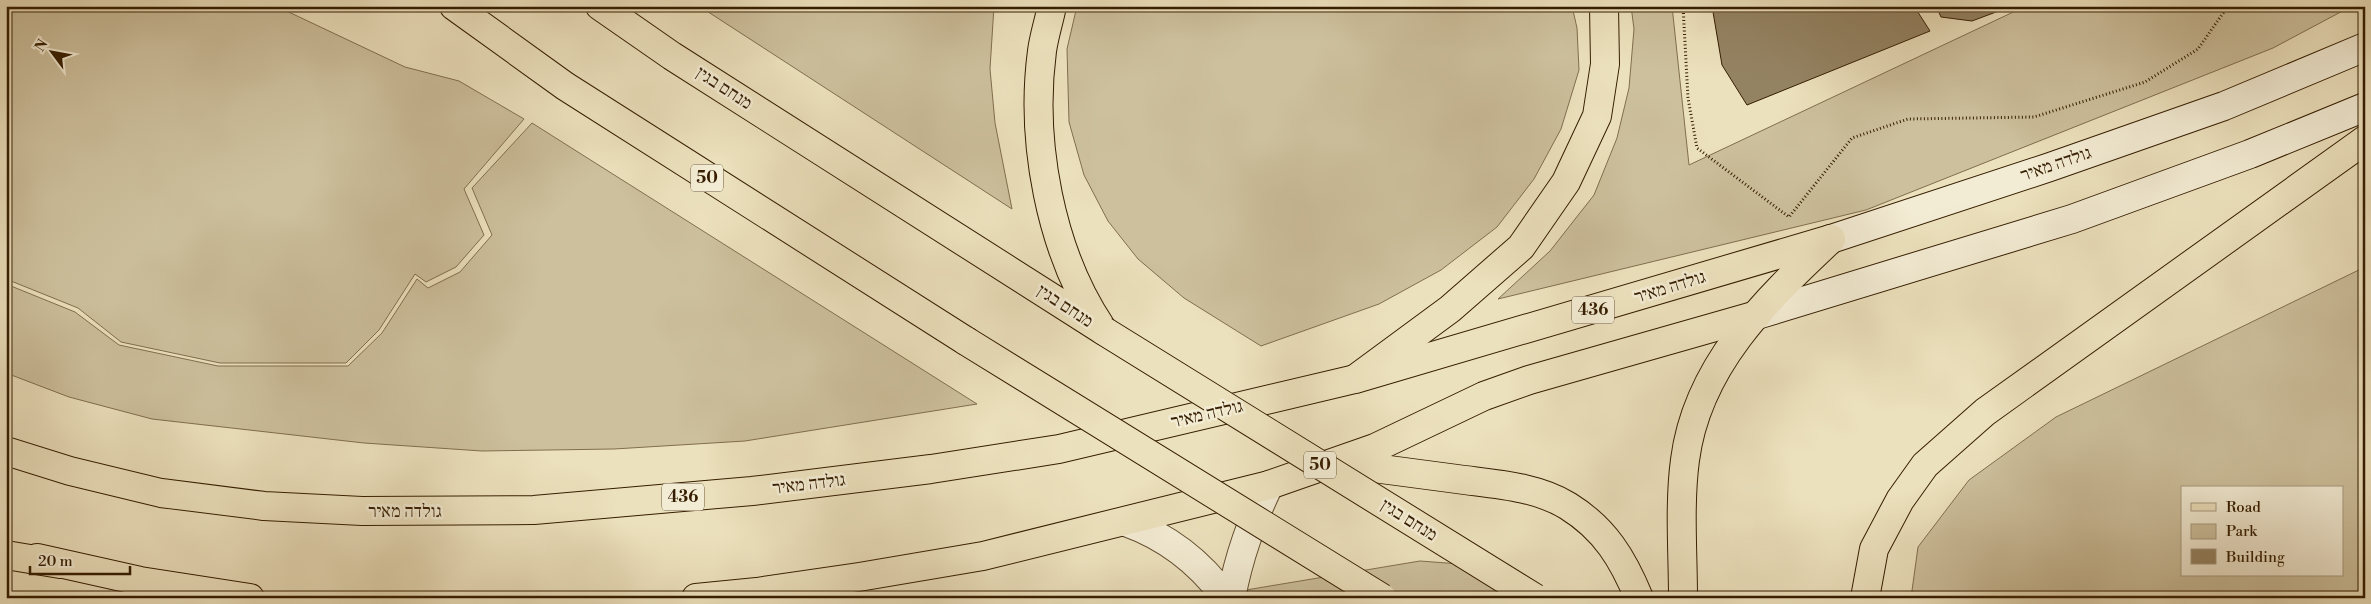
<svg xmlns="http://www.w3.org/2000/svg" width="2371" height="604" viewBox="0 0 2371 604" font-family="'Libre Bodoni','Frank Ruhl Libre',serif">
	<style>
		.green { fill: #cdc09d; stroke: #816e4f; fill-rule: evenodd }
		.building { fill: #948363; stroke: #351d01 }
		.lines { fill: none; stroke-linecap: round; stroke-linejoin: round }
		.minor-casing { stroke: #634e30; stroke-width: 30 }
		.secondary-casing { stroke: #351d01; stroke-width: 30 }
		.primary-casing { stroke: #351d01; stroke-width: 30 }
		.trunk-casing { stroke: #351d01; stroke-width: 30 }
		.motorway-casing { stroke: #351d01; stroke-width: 30 }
		.path { stroke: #351d01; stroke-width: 3; stroke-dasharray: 1 2.5; stroke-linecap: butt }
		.minor { stroke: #f3ecd4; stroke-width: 28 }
		.secondary { stroke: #f3ecd4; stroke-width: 28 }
		.primary { stroke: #ece1bd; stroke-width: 28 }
		.trunk { stroke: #ece1bd; stroke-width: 28 }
		.motorway { stroke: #ece1bd; stroke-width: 28 }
		.motorway-bridge-casing { stroke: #351d01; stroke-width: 30; stroke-linecap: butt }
		.motorway-bridge { stroke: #ece1bd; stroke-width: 28 }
		.labels { text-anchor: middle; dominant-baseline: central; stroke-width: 5; stroke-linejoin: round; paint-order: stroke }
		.shield { fill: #f3ecd4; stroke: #6e5b40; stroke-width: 1 }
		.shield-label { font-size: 16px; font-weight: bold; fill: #351d01 }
		.street-label { font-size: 18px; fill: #351d01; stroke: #f3ecd4 }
	</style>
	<rect width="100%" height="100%" fill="#ece1bd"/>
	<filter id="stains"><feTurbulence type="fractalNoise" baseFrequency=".004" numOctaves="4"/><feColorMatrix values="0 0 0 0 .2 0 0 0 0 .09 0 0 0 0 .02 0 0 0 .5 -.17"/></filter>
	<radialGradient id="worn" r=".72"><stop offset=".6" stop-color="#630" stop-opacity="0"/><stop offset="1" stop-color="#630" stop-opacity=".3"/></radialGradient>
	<!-- green -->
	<path class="green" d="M6 6H276L405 67 459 81 524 119 464 189 484 235 456 267 426 282 415 274 379 330 346 363H220L121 342 78 308 6 279Z
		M699 6H994L990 69 995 123 1012 209Z
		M1077 6H1572L1577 28 1579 70 1561 129 1534 179 1497 227 1441 270 1379 304 1261 346 1184 298 1138 259 1108 221 1084 175 1069 122 1067 49Z
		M1631 6H1672L1689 165 2026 6H2352L2273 48 1866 210 1498 299 1550 251 1594 195 1617 138 1629 88 1634 29Z
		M532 123 977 404 745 441 614 449 482 451 364 443 152 419 69 397 6 373V284L75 312 119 345 218 366H348L382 333 417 279 428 288 460 272 492 235 472 188Z
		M2365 267V598H1911L1918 547 1969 480 2056 417ZM2182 488H2342V575H2182Z
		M1420 561 1473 565 1530 598H1198Z"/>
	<!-- building -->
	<path class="building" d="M1712 6H1914L1930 31 1747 105 1722 65Z
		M1936 6H2012L1972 21 1941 17Z"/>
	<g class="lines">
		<defs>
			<path id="minor" d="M1126 522C1168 537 1200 562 1226 598
				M1231 598C1239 556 1251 523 1269 485"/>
			<path id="secondary" d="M1831 239 2050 167 2224 106 2365 47
				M1757 315 2072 219 2250 154 2365 107"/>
			<path id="primary" d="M6 451 70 471 161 493 264 506 362 511 534 510 752 491 931 469 1059 449 1355 379 1831 239
				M37 558 140 581 250 598
				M696 598 757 592 859 577 983 556 1269 485 1375 448 1484 396 1529 380 1757 315"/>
			<path id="trunk" d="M6 555 60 564"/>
			<path id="motorway" d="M454 6 565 86 966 341
				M600 6 672 56 1104 331
				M1052 6C1049 21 1044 36 1042 51 1030 141 1050 251 1101 327
				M1355 379 1450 309 1521 247 1566 182 1597 116 1605 64 1604 6
				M1336 463C1376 468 1417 474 1457 479 1493 484 1536 486 1568 506 1605 529 1623 559 1639 598
				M1683 598C1683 553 1679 505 1685 460 1697 366 1765 301 1831 239
				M1865 598 1874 549 1900 500 1925 465 1985 412 2365 140"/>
		</defs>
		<!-- minor casing -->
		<use href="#minor" class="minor-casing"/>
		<!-- secondary casing -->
		<use href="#secondary" class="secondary-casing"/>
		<!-- primary casing -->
		<use href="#primary" class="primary-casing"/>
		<!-- trunk casing -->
		<use href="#trunk" class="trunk-casing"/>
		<!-- motorway casing -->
		<use href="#motorway" class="motorway-casing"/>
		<!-- path -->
		<path class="path" d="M1683 6 1688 98 1697 148 1789 217 1852 138 1908 119 2034 117 2145 82 2198 49 2228 6"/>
		<!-- minor -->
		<use href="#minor" class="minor"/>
		<!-- secondary -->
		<use href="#secondary" class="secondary"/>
		<!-- primary -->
		<use href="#primary" class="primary"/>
		<!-- trunk -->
		<use href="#trunk" class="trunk"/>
		<!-- motorway -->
		<use href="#motorway" class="motorway"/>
		<defs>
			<path id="motorway-bridge" d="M1104 331 1535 598
				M966 341 1382 598"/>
		</defs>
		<!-- motorway-bridge casing -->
		<use href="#motorway-bridge" class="motorway-bridge-casing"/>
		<!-- motorway-bridge -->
		<use href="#motorway-bridge" class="motorway-bridge"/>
	</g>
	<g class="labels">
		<!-- shield labels -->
		<g class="shield">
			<rect x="691" y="164.5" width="32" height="27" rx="4"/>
			<rect x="1572" y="296.5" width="42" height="27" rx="4"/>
			<rect x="1304" y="451.5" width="32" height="27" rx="4"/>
			<rect x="662" y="483.5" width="42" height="27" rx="4"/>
		</g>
		<g class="shield-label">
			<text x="707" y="178">50</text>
			<text x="1593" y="310">436</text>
			<text x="1320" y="465">50</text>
			<text x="683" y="497">436</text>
		</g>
		<!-- street labels -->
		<g class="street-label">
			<text transform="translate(724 88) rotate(33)">מנחם בגין</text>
			<text transform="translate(2056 164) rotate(-19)">גולדה מאיר</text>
			<text transform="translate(1670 287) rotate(-17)">גולדה מאיר</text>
			<text transform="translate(1065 306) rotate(33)">מנחם בגין</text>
			<text transform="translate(1207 414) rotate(-13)">גולדה מאיר</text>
			<text transform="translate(809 484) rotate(-7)">גולדה מאיר</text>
			<text x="405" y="511">גולדה מאיר</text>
			<text transform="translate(1409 520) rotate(32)">מנחם בגין</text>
		</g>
	</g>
	<!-- margin -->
	<rect width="2371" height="604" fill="none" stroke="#ece1bd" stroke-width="25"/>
	<rect x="8" y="8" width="2356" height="589" fill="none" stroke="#351d01" stroke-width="2.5"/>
	<rect x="12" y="12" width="2346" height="579" fill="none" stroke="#351d01"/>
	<!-- legend -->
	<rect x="2181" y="486" width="162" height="90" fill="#f3ecd4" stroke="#a79980"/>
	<rect x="2191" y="503" width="25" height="8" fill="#ece1bd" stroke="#a79980"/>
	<text x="2226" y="512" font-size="15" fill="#351d01">Road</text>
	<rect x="2191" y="524" width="25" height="15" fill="#cdc09d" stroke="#a79980"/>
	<text x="2226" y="536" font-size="15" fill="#351d01">Park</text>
	<rect x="2191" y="549" width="25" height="15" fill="#948363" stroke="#a79980"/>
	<text x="2226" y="562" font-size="15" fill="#351d01">Building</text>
	<!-- north arrow -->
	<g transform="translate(52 52) rotate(302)" stroke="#f3ecd4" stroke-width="4" paint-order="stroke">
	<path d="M0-4L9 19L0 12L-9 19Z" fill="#351d01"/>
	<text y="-8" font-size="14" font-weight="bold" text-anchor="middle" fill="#351d01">N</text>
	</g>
	<!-- scale -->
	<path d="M30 566v8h100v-8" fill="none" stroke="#351d01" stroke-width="2.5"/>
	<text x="38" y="566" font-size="15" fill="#351d01" stroke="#f3ecd4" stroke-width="4" paint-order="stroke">20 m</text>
	<rect width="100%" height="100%" filter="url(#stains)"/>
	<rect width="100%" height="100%" fill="url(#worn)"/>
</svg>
